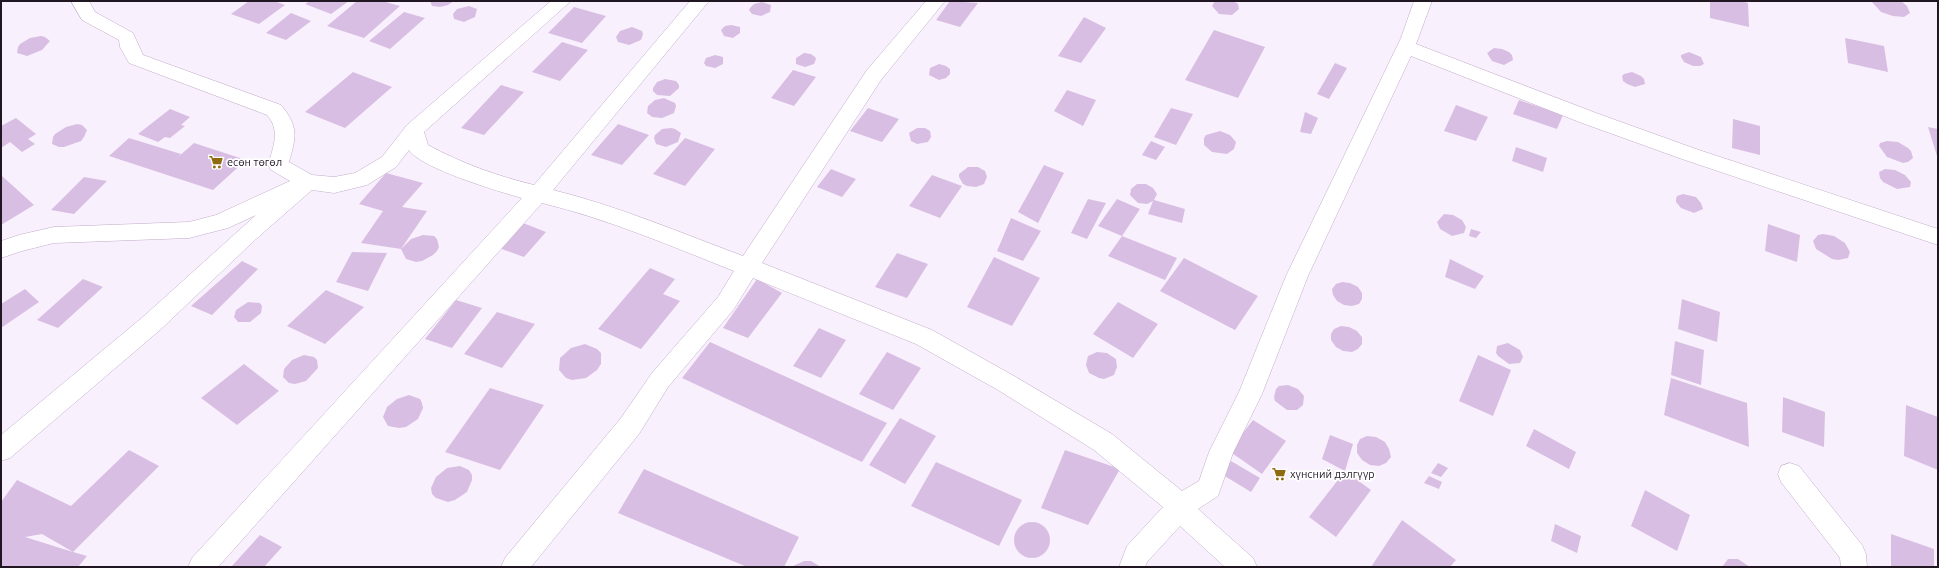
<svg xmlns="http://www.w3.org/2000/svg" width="1939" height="568" viewBox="0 0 1939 568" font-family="Ubuntu,sans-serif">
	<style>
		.building { fill: #d9bee3; fill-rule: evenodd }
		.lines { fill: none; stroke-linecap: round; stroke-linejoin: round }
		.minor-casing { stroke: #c2acca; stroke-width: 1 }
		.minor { fill: #fff; fill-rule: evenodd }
		.labels { text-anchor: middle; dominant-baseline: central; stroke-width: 3.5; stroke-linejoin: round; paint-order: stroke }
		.poi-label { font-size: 11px; fill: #201723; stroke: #fff; text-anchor: start }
	</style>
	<rect width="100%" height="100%" fill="#f9f0fd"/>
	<!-- building -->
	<path class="building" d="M249 1H274L285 5 259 24 231 14Z
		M310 1H349L331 14 305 4Z
		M357 1H382L400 6 364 38 327 26Z
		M430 1H454L448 5 440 7 432 6Z
		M950 1 978 3 960 27 936 20Z
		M1215 1H1234L1238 4 1239 9 1232 15 1219 14 1212 6Z
		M1710 1H1740L1748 3 1749 27 1710 18Z
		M1871 1H1901L1907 6 1910 13 1904 17 1893 16 1881 12Z
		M762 2 771 5 770 12 761 16 752 14 749 10 750 8 754 4Z
		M469 6 477 9 475 17 464 22 454 19 453 14 457 9Z
		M574 7 606 16 582 43 548 33Z
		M404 12 425 18 390 49 369 41Z
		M291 13 311 21 286 40 266 33Z
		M1084 17 1106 28 1081 63 1058 56Z
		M731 25 740 27V33L733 38 724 36 721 30 725 26Z
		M632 27 642 31 643 34 641 40 629 45 618 42 616 37 620 31Z
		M1214 30 1265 47 1238 98 1185 80Z
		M41 36 45 37 50 41 42 50 27 56 17 53 18 47 20 44 30 38Z
		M1845 38 1884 46 1888 72 1848 63Z
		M562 42 588 50 560 81 532 72Z
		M1494 48 1502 49 1509 52 1512 55 1513 60 1504 65 1492 61 1487 53Z
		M1689 52 1701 57 1704 64 1700 66H1693L1684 62 1681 57V55Z
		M804 53 811 54 815 57 816 59 814 64 805 67 796 64V58Z
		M715 55 723 57V64L715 68 706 66 704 63 706 58Z
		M1335 63 1347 68 1329 99 1317 94Z
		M939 64 946 66 950 69V74L946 78 939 80 929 75 930 68Z
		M793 70 816 77 794 106 771 98Z
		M353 72 392 87 345 128 305 112Z
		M1632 72 1641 76 1644 79 1645 84 1635 87 1627 84 1623 81 1622 76 1624 74Z
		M665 79 676 81 679 85V88L670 96 657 95 653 91V88L657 82Z
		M501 85 524 92 484 135 461 128Z
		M1067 90 1096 100 1083 126 1054 111Z
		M664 98 675 103 676 106 674 113 662 118 652 117 647 113 648 106 655 100Z
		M1519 100 1563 115 1557 129 1513 114Z
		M1456 105 1488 117 1476 141 1444 131Z
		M868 108 899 119 882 142 850 131Z
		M1171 108 1193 114 1176 145 1154 137Z
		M170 109 190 117 181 125 185 126 170 138 165 137 158 142 138 134Z
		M1305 112 1318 118 1311 134 1300 132Z
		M16 118 36 134 28 139 35 144 22 152 10 142 1 148V126Z
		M1733 119 1760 126V155L1732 148Z
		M77 124 82 125 87 130 84 137 81 141 64 147H59L52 144 53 137 55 134 66 127Z
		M618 124 649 135 622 165 591 155Z
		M1928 127 1938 129V159Z
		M671 128 675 129 681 133 678 142 666 147 656 144 654 138 655 135 662 129Z
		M917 128H925L930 131 931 137 928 142 917 144 911 141 909 133Z
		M1220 131 1230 135 1236 142 1234 149 1227 154 1212 152 1204 145V138L1206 135Z
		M129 138 181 154 177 158 194 143 246 160 213 190 109 156Z
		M685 138 715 149 685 186 653 174Z
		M1151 141 1165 147 1156 160 1142 155Z
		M1887 141 1898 142 1908 148 1911 151 1913 158 1908 162 1903 163 1887 157 1879 146 1880 143Z
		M1516 147 1547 158 1543 172 1512 161Z
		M1044 165 1064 173 1038 223 1018 212Z
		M968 167H978L985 171 987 177 984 184 976 187 967 186 963 184 959 177V174Z
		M831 169 856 179 842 197 817 187Z
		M1885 169 1895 170 1905 175 1911 182 1910 187 1897 189 1883 182 1880 178 1879 172Z
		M386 173 423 183 402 207 427 211 401 249 361 243 383 211 359 204Z
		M1 175 34 205 1 225Z
		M932 175 962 186 940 218 909 206Z
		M84 177 107 181 74 214 51 210Z
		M1137 184H1146L1153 188 1157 194 1154 200 1185 209 1182 223 1148 214 1153 201 1147 204 1138 203 1130 195 1131 189Z
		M1683 194 1696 197 1701 203 1703 209 1694 213 1681 208 1676 202V199L1677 196Z
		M1088 199 1106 203 1087 239 1071 233Z
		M1117 199 1140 209 1122 236 1098 226Z
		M1444 214 1453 215 1462 220 1466 227 1464 233 1452 236 1440 229 1437 222Z
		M1011 218 1041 231 1023 261 997 251Z
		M518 221 546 232 524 257 496 247Z
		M1768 224 1800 235 1797 262 1765 251Z
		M1471 229 1481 232 1476 238 1469 236Z
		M1823 234 1834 236 1845 243 1850 252 1848 258 1838 260 1832 259 1816 249 1813 241 1818 235Z
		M423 235 434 236 437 239 439 247 437 251 433 255 422 261 416 262 406 259 401 249 411 239Z
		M1122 236 1177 258 1165 280 1108 256Z
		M352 252 387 253 368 291 336 282Z
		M897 253 928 264 907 298 875 287Z
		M994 257 1040 278 1012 326 967 307Z
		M1184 258 1258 296 1235 330 1160 291Z
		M1450 259 1484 276 1475 289 1445 277Z
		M242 261 258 269 212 315 191 306Z
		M650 268 675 279 663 294 680 301 641 349 598 329Z
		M83 279 103 287 58 328 37 320Z
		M757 279 782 293 748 338 723 328Z
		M1342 282 1350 283 1358 287 1362 293V299L1359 304 1352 306 1344 305 1337 301 1333 295 1332 289 1336 284Z
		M25 289 39 302 1 328V304Z
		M326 290 364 307 325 344 287 326Z
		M1682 299 1720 312 1717 342 1678 329Z
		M456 300 482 308 452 348 425 339Z
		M248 302 260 303 262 306 261 313 250 322H238L234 317 236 310Z
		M1118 302 1158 324 1133 358 1093 334Z
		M497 312 535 324 502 368 464 354Z
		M1341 326 1349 327 1357 331 1362 337V344L1358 349 1352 352 1343 351 1336 347 1331 340V334L1334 329Z
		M819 328 846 340 821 378 793 366Z
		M1675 341 1704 350 1701 385 1671 375Z
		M710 342 887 423 862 462 682 378Z
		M1508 343 1520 350 1523 357 1520 363 1509 364 1498 356 1496 353 1497 346Z
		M585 344 597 349 601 353V364L597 370 586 378 572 380 566 378 559 370 560 358 571 348Z
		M887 352 921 368 893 410 859 394Z
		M1097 352 1107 353 1116 359 1117 367 1114 375 1104 379 1099 378 1089 373 1086 365 1087 360 1088 356Z
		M304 355 314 357 317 360 318 368 306 381 295 384 289 383 283 377 284 369 292 360Z
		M1478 355 1511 370 1493 416 1459 401Z
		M244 364 279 391 237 425 201 398Z
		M1671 378 1747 403 1749 447 1664 415Z
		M1288 385 1298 389 1304 396 1303 405 1297 410H1287L1275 401 1274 397 1276 389 1279 386Z
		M490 388 544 405 500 470 445 452Z
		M409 395 420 399 422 403 423 408 418 419 406 427 399 428 388 426 383 417 387 407 397 399Z
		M1783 397 1825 412 1824 447 1782 432Z
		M1906 405 1938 417V470L1904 456Z
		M900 418 936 436 905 484 869 465Z
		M1253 420 1286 441 1262 474 1229 451Z
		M1534 429 1576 452 1569 469 1526 446Z
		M1330 435 1353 444 1345 471 1322 459Z
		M1367 436 1376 437 1385 442 1389 449 1391 457 1386 463 1379 466 1370 465 1362 460 1357 453V445L1360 439Z
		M129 450 159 466 73 552 87 556 78 567H1V502L17 480 71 506ZM42 534 73 552 25 537Z
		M1065 450 1120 469 1088 525 1041 508Z
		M1231 461 1260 478 1251 492 1223 475Z
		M936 462 1022 500 999 546 911 506Z
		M1438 463 1448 468 1441 477 1431 473Z
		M460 466 469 470 472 475V480L467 492 455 500 448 502 436 498 432 494 431 488 436 477 447 468Z
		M644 469 799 537 784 567H747L618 513Z
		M1345 471 1371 490 1336 537 1309 517Z
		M1429 476 1442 482 1439 489 1424 483Z
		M1645 490 1690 515 1677 551 1631 526Z
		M1402 520 1456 560 1450 567H1371Z
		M1014 540a18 18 0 1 1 36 0a18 18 0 1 1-36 0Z
		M1555 524 1581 536 1577 553 1551 541Z
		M1891 534 1934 549V567H1891Z
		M260 535 282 547 264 567H231Z
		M1728 559H1738L1750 567H1722Z
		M804 561H811L821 567H791Z"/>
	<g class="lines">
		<defs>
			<path id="minor" d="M71 1H89L95 12 133 33 143 55 281 105C299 127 296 137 289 162L312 175 334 177 355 173 382 157 407 125 551 1H571L424 132 428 145C461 163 497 176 534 185L690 1H709L553 190C618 206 681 233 743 256L867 70 926 1H945L881 80 762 263 932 330 1014 376 1112 434 1182 491 1199 481 1209 452 1239 392 1286 276 1401 38 1414 1H1432L1416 44 1596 113 1696 149 1938 229V245L1682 159 1582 123 1411 56 1308 276 1262 394 1233 453 1218 496 1198 509 1253 558 1257 567H1225L1180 526 1147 562 1145 567H1119L1127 546 1163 507 1094 450 998 390 916 344 753 278 734 309 668 387 639 434 531 567H501L505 558 621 418 652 373 718 297 734 271C671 246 608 219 542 203L218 567H188L192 558 522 198C500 192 420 168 409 150L396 167 367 185 334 193 312 190 256 239 160 330 10 458 1 461V435L144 316 256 215 228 228 189 238 54 243 22 251 1 258V241L19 235 54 227 189 222 216 215 290 181 271 170 268 165C273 147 281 131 267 115L129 63 120 47 119 40 82 20Z
				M1790 463 1799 466 1862 545 1866 554 1867 567H1841L1840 558 1781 482 1778 474 1781 466Z"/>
		</defs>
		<!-- minor casing -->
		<use href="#minor" class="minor-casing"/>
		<!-- minor -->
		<use href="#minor" class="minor"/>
	</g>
	<!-- icons -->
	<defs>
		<symbol id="supermarket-bare" viewBox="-9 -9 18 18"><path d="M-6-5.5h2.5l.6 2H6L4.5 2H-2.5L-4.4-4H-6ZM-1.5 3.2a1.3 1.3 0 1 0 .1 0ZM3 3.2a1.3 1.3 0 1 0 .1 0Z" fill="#8f6b10" stroke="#fff" stroke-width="2.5" paint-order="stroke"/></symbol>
	</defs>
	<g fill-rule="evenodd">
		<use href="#supermarket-bare" x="206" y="152" width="20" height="20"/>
		<use href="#supermarket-bare" x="1269" y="464" width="20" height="20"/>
	</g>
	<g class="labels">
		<!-- poi labels -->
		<g class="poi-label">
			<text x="227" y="162">есөн төгөл</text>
			<text x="1290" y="474">хүнсний дэлгүүр</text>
		</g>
	</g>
	<!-- border -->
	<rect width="1939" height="568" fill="none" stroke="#201723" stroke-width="4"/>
</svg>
